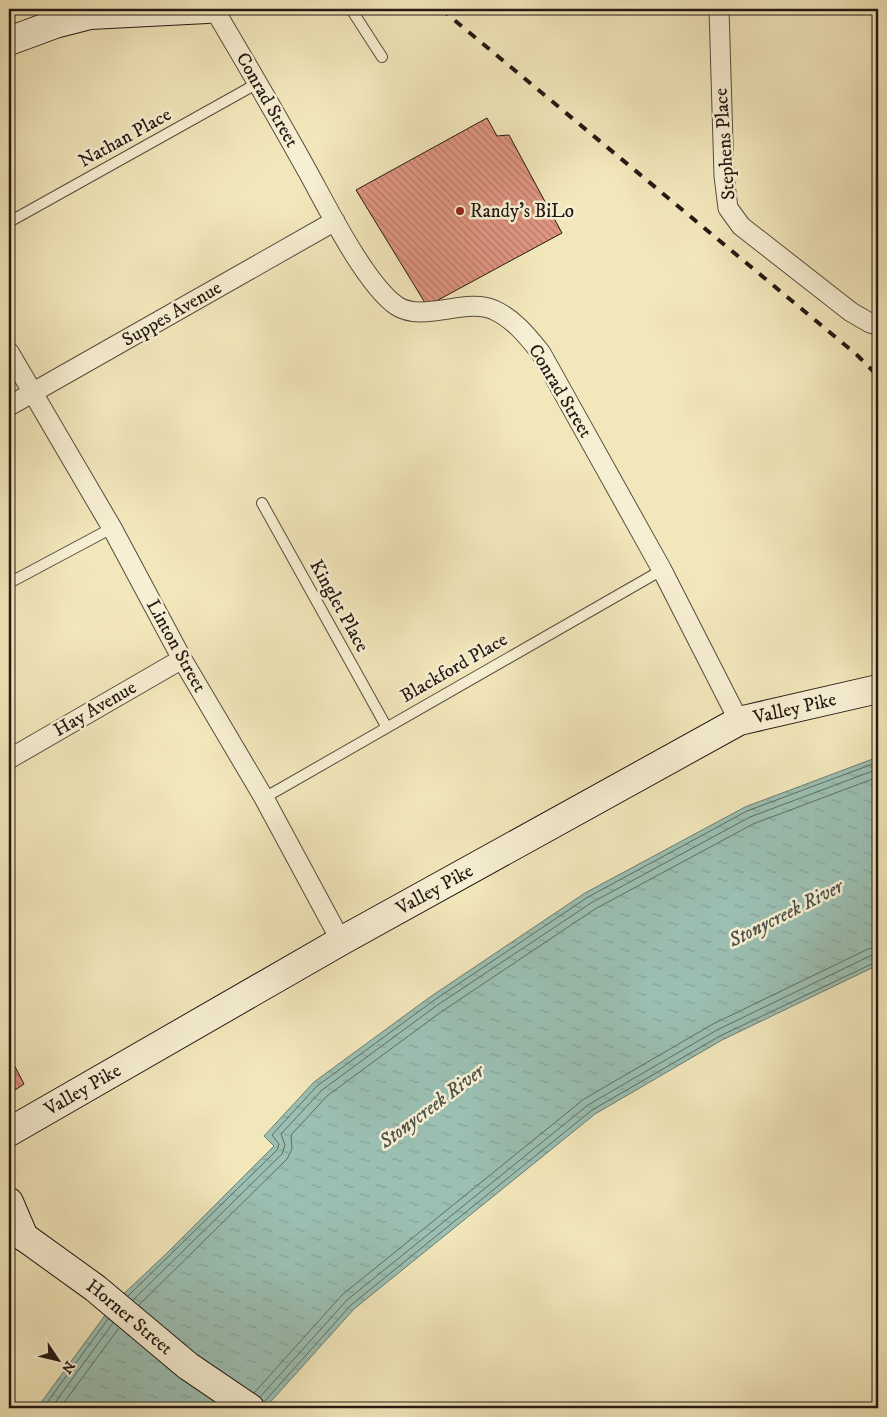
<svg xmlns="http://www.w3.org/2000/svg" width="887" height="1417" viewBox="0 0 887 1417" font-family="'IM FELL DW Pica',serif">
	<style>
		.water { fill: url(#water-ripples); stroke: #6b7c72 }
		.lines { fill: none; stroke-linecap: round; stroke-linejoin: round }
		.shore { stroke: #5f6c62; stroke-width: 1 }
		.building { fill: url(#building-back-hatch); stroke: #231813 }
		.lane-casing { stroke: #574c3d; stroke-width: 12 }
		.street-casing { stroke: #574c3d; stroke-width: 21 }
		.secondary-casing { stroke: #231813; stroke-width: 30 }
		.lane { stroke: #f7efd3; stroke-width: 10 }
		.street { stroke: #f7efd3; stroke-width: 19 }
		.secondary { stroke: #f7efd3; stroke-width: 28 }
		.rail { stroke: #231813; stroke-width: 4; stroke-dasharray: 9 9; stroke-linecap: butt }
		.poi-dot { fill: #8f2418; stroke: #f7efd3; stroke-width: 2 }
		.labels { text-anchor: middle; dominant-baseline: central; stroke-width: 5; stroke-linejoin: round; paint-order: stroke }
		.street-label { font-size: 19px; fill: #231813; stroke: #f7efd3 }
		.poi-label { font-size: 19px; fill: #231813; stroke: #f7efd3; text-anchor: start }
		.water-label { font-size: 20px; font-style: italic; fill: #4d524b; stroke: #f7efd3 }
	</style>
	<defs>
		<pattern id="water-ripples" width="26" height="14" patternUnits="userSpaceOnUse" patternTransform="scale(1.25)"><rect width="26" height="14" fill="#9bbfb2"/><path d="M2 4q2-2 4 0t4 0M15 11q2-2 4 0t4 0" fill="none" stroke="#85a398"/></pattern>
		<pattern id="building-back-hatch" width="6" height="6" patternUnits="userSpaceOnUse" patternTransform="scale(1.25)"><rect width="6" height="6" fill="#e09581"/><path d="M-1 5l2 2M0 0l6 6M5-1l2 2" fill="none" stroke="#b57968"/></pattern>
	</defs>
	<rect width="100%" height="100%" fill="#f2e7bb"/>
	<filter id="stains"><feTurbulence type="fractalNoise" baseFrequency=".004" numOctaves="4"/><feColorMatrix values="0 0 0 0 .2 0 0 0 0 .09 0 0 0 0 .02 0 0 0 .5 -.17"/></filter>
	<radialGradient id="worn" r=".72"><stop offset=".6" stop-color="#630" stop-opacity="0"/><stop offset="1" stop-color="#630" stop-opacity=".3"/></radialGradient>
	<!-- water -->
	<path class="water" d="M878 757V965L722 1040 595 1114 354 1309 265 1408H37L114 1303 166 1254 274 1146 264 1136 314 1082 430 997 585 893 745 807Z"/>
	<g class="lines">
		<!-- shore -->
		<path class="shore" d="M128 1296 277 1150 279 1144 272 1135 317 1086 433 1001 588 897 747 811 878 762
			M133 1300 282 1154 285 1145 281 1134 322 1090 436 1006 591 903 750 817 878 769
			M139 1305 287 1159 292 1149 291 1135 327 1096 441 1012 595 909 753 824 878 777
			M254 1393 342 1295 584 1099 713 1024 868 949 878 947
			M260 1397 347 1300 588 1105 717 1030 872 955 878 954
			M264 1402 351 1305 592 1110 720 1036 878 961
			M43 1408 108 1319
			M51 1408 113 1323
			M60 1408 119 1328"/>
	</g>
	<!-- building -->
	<path class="building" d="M487 118 497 136 509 135 562 233 427 306 356 190Z
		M9 1055 24 1084 9 1094Z"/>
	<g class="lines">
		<defs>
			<path id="lane" d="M351 9 382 57
				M9 222 258 83
				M262 503 386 726
				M9 583 112 528
				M264 798 662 570"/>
			<path id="street" d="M214 9C246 63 278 118 309 174 327 207 366 285 397 306 423 323 467 297 494 310 514 319 528 337 541 353L662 570 739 721
				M719 9 724 176 728 208 741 226 851 312 870 323 878 325
				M9 352 112 528 182 659 264 798 341 941
				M9 406 335 221
				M9 759 182 659"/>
			<g id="secondary">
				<path d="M9 41 55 24 90 15 207 9"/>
				<path id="s1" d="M9 1132 341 941 739 721 878 689"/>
				<path d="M9 1202 24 1237"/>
				<path id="s2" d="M9 1226 95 1288 188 1366 250 1408"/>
			</g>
		</defs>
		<!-- lane casing -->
		<use href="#lane" class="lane-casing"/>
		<!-- street casing -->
		<use href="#street" class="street-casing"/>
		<!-- secondary casing -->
		<use href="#secondary" class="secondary-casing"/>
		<!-- lane -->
		<use href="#lane" class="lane"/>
		<!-- street -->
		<use href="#street" class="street"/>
		<!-- secondary -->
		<use href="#secondary" class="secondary"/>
		<!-- rail -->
		<path class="rail" d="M441 9 857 355 878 376"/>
	</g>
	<!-- markers -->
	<circle class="poi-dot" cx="460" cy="211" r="5"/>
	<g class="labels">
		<!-- street labels -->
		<g class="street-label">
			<text transform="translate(267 100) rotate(60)">Conrad Street</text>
			<text transform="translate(125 138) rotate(-29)">Nathan Place</text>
			<text transform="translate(725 144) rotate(-94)">Stephens Place</text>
			<text transform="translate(172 314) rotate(-30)">Suppes Avenue</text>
			<text transform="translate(560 391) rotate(59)">Conrad Street</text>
			<text transform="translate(339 606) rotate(61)">Kinglet Place</text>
			<text transform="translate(176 646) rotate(61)">Linton Street</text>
			<text transform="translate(454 668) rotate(-30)">Blackford Place</text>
			<text stroke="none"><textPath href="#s1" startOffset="895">Valley Pike</textPath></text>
			<text transform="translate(95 709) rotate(-30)">Hay Avenue</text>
			<text stroke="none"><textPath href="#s1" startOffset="490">Valley Pike</textPath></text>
			<text stroke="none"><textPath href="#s1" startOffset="85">Valley Pike</textPath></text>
			<text stroke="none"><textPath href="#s2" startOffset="151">Horner Street</textPath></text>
		</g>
		<!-- poi labels -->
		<g class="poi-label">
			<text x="470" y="211">Randy's BiLo</text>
		</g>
		<!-- water labels -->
		<g class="water-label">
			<text transform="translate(786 914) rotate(-27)">Stonycreek River</text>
			<text transform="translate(432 1107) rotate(-37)">Stonycreek River</text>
		</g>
	</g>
	<!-- margin -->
	<rect width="887" height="1417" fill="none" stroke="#f2e7bb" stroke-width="30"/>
	<rect x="10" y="10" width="867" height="1397" fill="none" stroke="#231813" stroke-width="2.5"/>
	<rect x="15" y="15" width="857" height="1387" fill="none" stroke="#231813"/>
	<!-- north arrow -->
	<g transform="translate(58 1360) rotate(125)" stroke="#f7efd3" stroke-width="4" paint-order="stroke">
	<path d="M0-4L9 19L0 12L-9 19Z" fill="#231813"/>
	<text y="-8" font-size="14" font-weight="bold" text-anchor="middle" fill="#231813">N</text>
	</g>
	<rect width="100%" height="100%" filter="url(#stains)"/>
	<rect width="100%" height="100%" fill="url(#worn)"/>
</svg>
